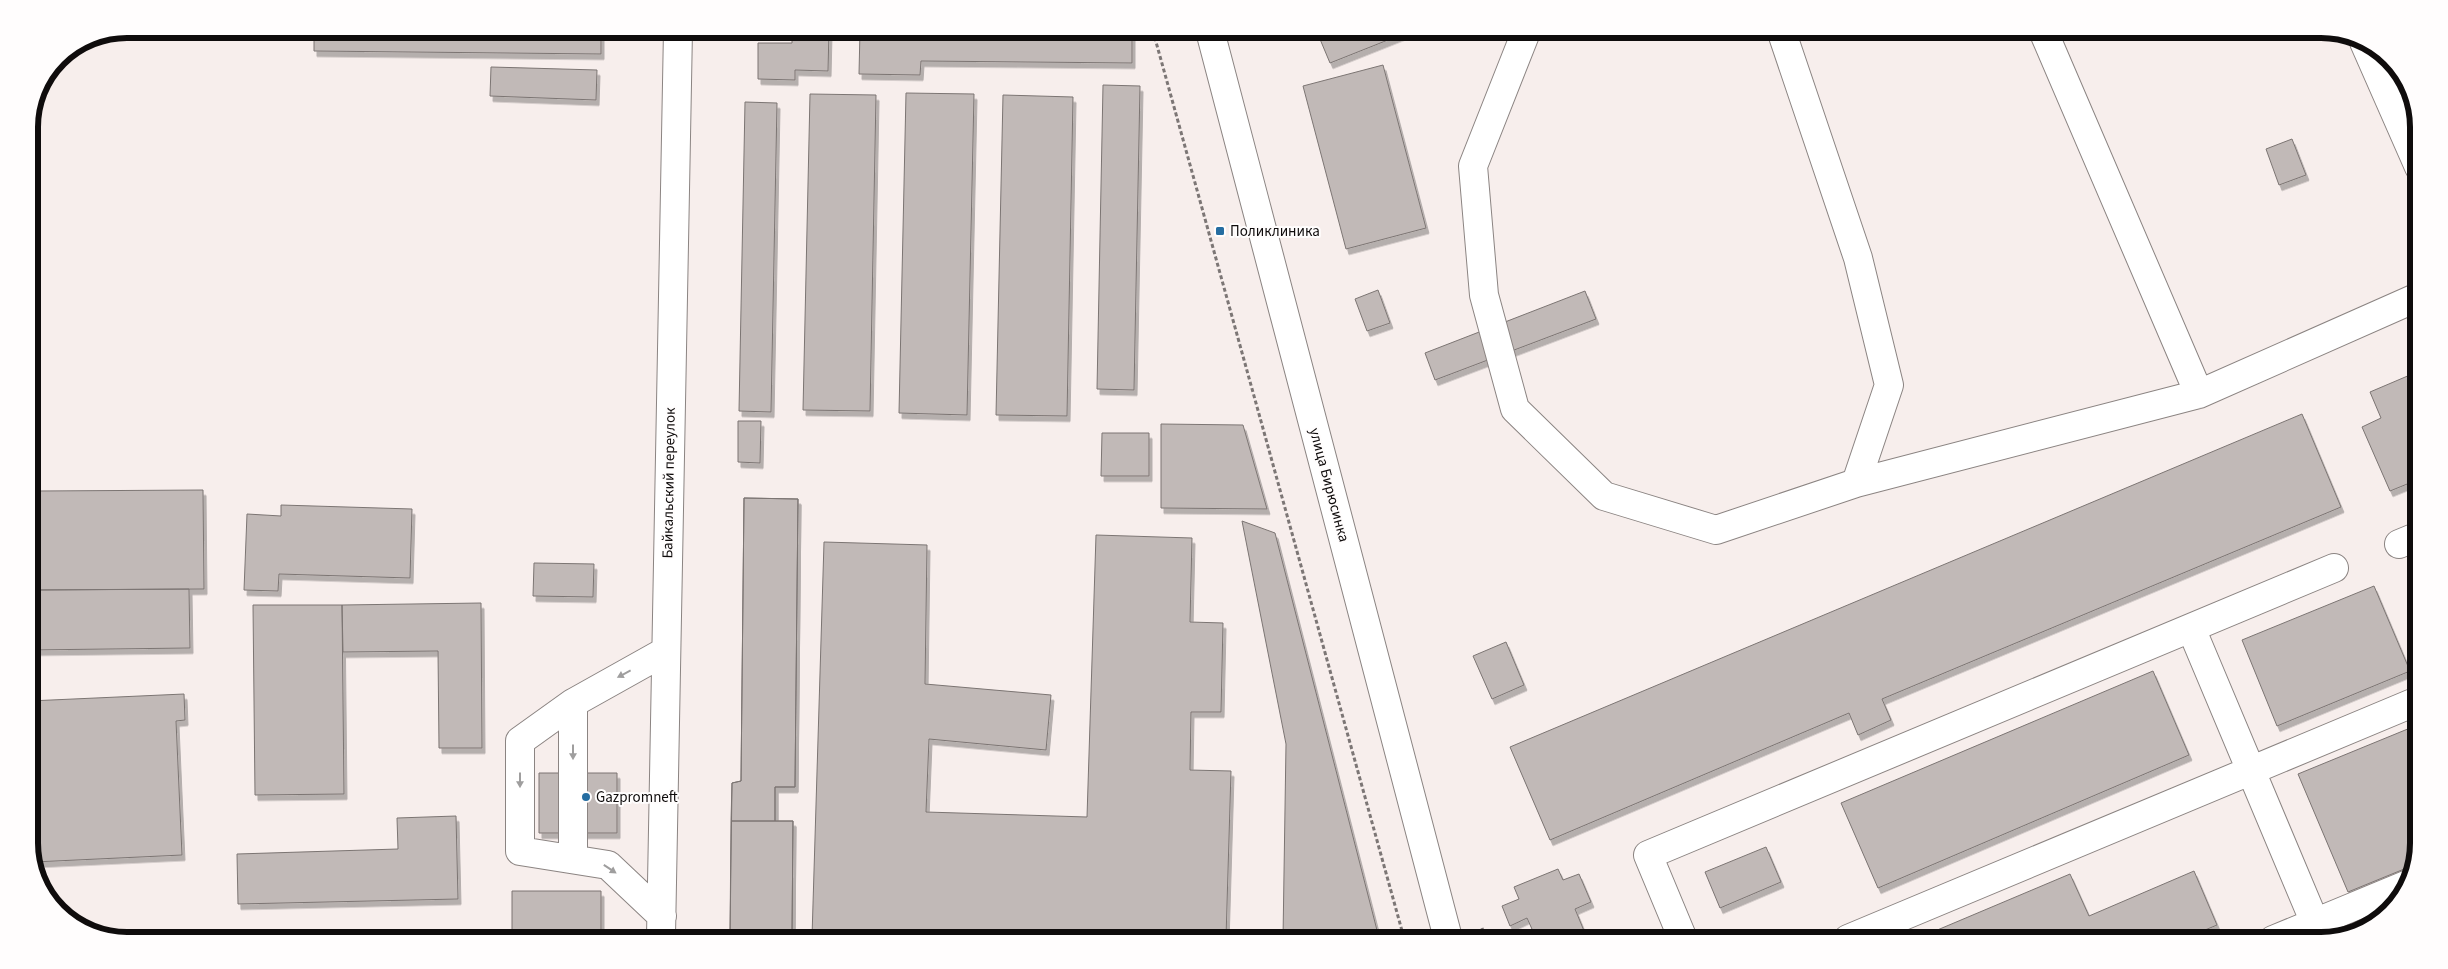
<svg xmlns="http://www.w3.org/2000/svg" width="2448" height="969" viewBox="0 0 2448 969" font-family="'Source Sans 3',sans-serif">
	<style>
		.building { fill: #c1b9b7; stroke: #7c7573; filter: url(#shadow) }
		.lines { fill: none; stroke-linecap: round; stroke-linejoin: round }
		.minor-casing { stroke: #8b8482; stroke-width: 30 }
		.major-casing { stroke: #8b8482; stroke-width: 30 }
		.path { stroke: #7c7675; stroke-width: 3; stroke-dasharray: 4 2.5; stroke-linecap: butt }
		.minor { stroke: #fff; stroke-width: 28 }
		.major { stroke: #fff; stroke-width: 28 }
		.oneway { fill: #9f9e9e }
		.poi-dot { fill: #256da1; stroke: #fffdfd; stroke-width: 2 }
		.labels { text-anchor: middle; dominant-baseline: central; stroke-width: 4; stroke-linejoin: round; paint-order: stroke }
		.poi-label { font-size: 15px; fill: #0f0c0c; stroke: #fffdfd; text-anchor: start }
		.street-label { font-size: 15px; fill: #0f0c0c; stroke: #fffdfd }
		.rim { fill: none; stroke: #0f0c0c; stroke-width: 6 }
	</style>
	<defs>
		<filter id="shadow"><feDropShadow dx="3" dy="5.5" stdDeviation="0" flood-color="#0004"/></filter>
	</defs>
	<rect width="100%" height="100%" fill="#f7eeec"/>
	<!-- building -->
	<path class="building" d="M314 29 601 30V54L314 51Z
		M792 30H829L828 71 795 70V80L758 79V43H792Z
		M860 30 1132 31V63L921 61 920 75 859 74Z
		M1317 32H1408L1330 63Z
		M1383 65 1426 228 1346 249 1303 86Z
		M491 67 597 70 596 100 490 96Z
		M1103 85 1140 86 1134 390 1097 389Z
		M906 93 974 94 967 415 899 413Z
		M810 94 876 95 870 411 803 410Z
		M1003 95 1073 97 1067 416 996 415Z
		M745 102 777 103 771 412 739 411Z
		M2292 139 2306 175 2279 185 2266 149Z
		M1378 290 1390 323 1367 331 1355 299Z
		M1585 291 1596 319 1435 380 1425 353Z
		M2417 372V480L2390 491 2362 427 2381 418 2370 392Z
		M2302 414 2341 507 1882 699 1891 720 1858 735 1849 713 1550 840 1510 747Z
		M738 421H761L760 463 738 462Z
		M1161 424 1243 425 1267 509 1161 508Z
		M1102 433H1149V476H1101Z
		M203 490 204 589 37 590 36 491Z
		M744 498 798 499 795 787H775V821H793L792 937 730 936 732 783 741 781Z
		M744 498 798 499 795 787H775V821H731L732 783 741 781Z
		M281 505 412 509 410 578 279 574 278 591 244 590 247 514 281 516Z
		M1242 521 1275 533 1379 938H1283L1286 744Z
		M1096 535 1192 538 1190 622 1223 623 1221 712H1191L1190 770 1231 771 1226 938 812 937 824 542 927 545 925 684 1051 695 1046 750 929 739 926 812 1087 817Z
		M534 563 594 564 593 597 533 596Z
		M2374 586 2410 671 2277 726 2242 640Z
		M189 589 190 648 29 650V590Z
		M481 603 482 748H439L438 651 343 652 342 605Z
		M253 605H342L344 794 255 795Z
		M1506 642 1524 685 1492 699 1473 656Z
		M2153 671 2189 755 1878 888 1841 803Z
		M184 694 185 720 176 721 182 855 34 862 29 849V701Z
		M2415 726 2414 865 2348 892 2298 774Z
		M539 773H617V833H539Z
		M456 816 458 899 238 904 237 854 398 849 397 818Z
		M731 821H793L792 937 730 936Z
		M1766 847 1781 882 1720 908 1705 872Z
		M1558 869 1563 880 1579 874 1591 902 1575 909 1587 938H1536L1527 918 1510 926 1502 906 1519 899 1514 887Z
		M2194 871 2217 925 2181 940 1916 939 2070 874 2089 916Z
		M512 891H601V936H512Z
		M2391 904 2376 924 2321 940H2303Z"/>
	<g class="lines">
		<defs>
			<path id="minor" d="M1526 32 1473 166 1484 295 1515 409 1604 496 1716 530 1856 483 1889 385 1858 258 1782 33
				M2044 33 2199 394
				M2364 42 2419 167
				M1856 483 2199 394 2418 297
				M2399 544 2416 537
				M2191 628 2315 923
				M573 703V859
				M662 916 608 865 520 851V741L573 703 666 651
				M661 936 678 30
				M1683 939 1648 855 2334 568
				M1848 939 2415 702
				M2273 940 2406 885"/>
			<path id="major" d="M1210 31 1448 938"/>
		</defs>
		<!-- minor casing -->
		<use href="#minor" class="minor-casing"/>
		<!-- major casing -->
		<use href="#major" class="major-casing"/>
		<!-- path -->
		<path class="path" d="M1153 31 1404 938
			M1482 928 1485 938"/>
		<!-- minor -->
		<use href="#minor" class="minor"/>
		<!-- major -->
		<use href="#major" class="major"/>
	</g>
	<!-- one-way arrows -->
	<defs><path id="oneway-solid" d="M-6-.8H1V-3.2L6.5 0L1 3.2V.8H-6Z" transform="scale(1.25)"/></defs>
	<g class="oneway">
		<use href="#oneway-solid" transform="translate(624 674) rotate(152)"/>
		<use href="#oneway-solid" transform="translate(573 752) rotate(90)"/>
		<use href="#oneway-solid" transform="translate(520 780) rotate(90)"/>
		<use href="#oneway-solid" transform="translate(610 869) rotate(34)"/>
	</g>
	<!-- markers -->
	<g class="poi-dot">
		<rect x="1215" y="226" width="10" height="10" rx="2.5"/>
		<circle cx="586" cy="797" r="5"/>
	</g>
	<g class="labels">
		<!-- poi labels -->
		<g class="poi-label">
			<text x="1230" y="231">Поликлиника</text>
			<text x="596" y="797">Gazpromneft</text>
		</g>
		<!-- street labels -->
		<g class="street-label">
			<text transform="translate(669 483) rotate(-89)">Байкальский переулок</text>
			<text transform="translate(1329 485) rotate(75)">улица Бирюсинка</text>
		</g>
	</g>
	<!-- crop -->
	<path d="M0 0H2448V969H0ZM127 38H2321A89 89 0 0 1 2410 127V843A89 89 0 0 1 2321 932H127A89 89 0 0 1 38 843V127A89 89 0 0 1 127 38Z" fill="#fffdfd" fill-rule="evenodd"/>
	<path class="rim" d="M127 38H2321A89 89 0 0 1 2410 127V843A89 89 0 0 1 2321 932H127A89 89 0 0 1 38 843V127A89 89 0 0 1 127 38Z"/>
</svg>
